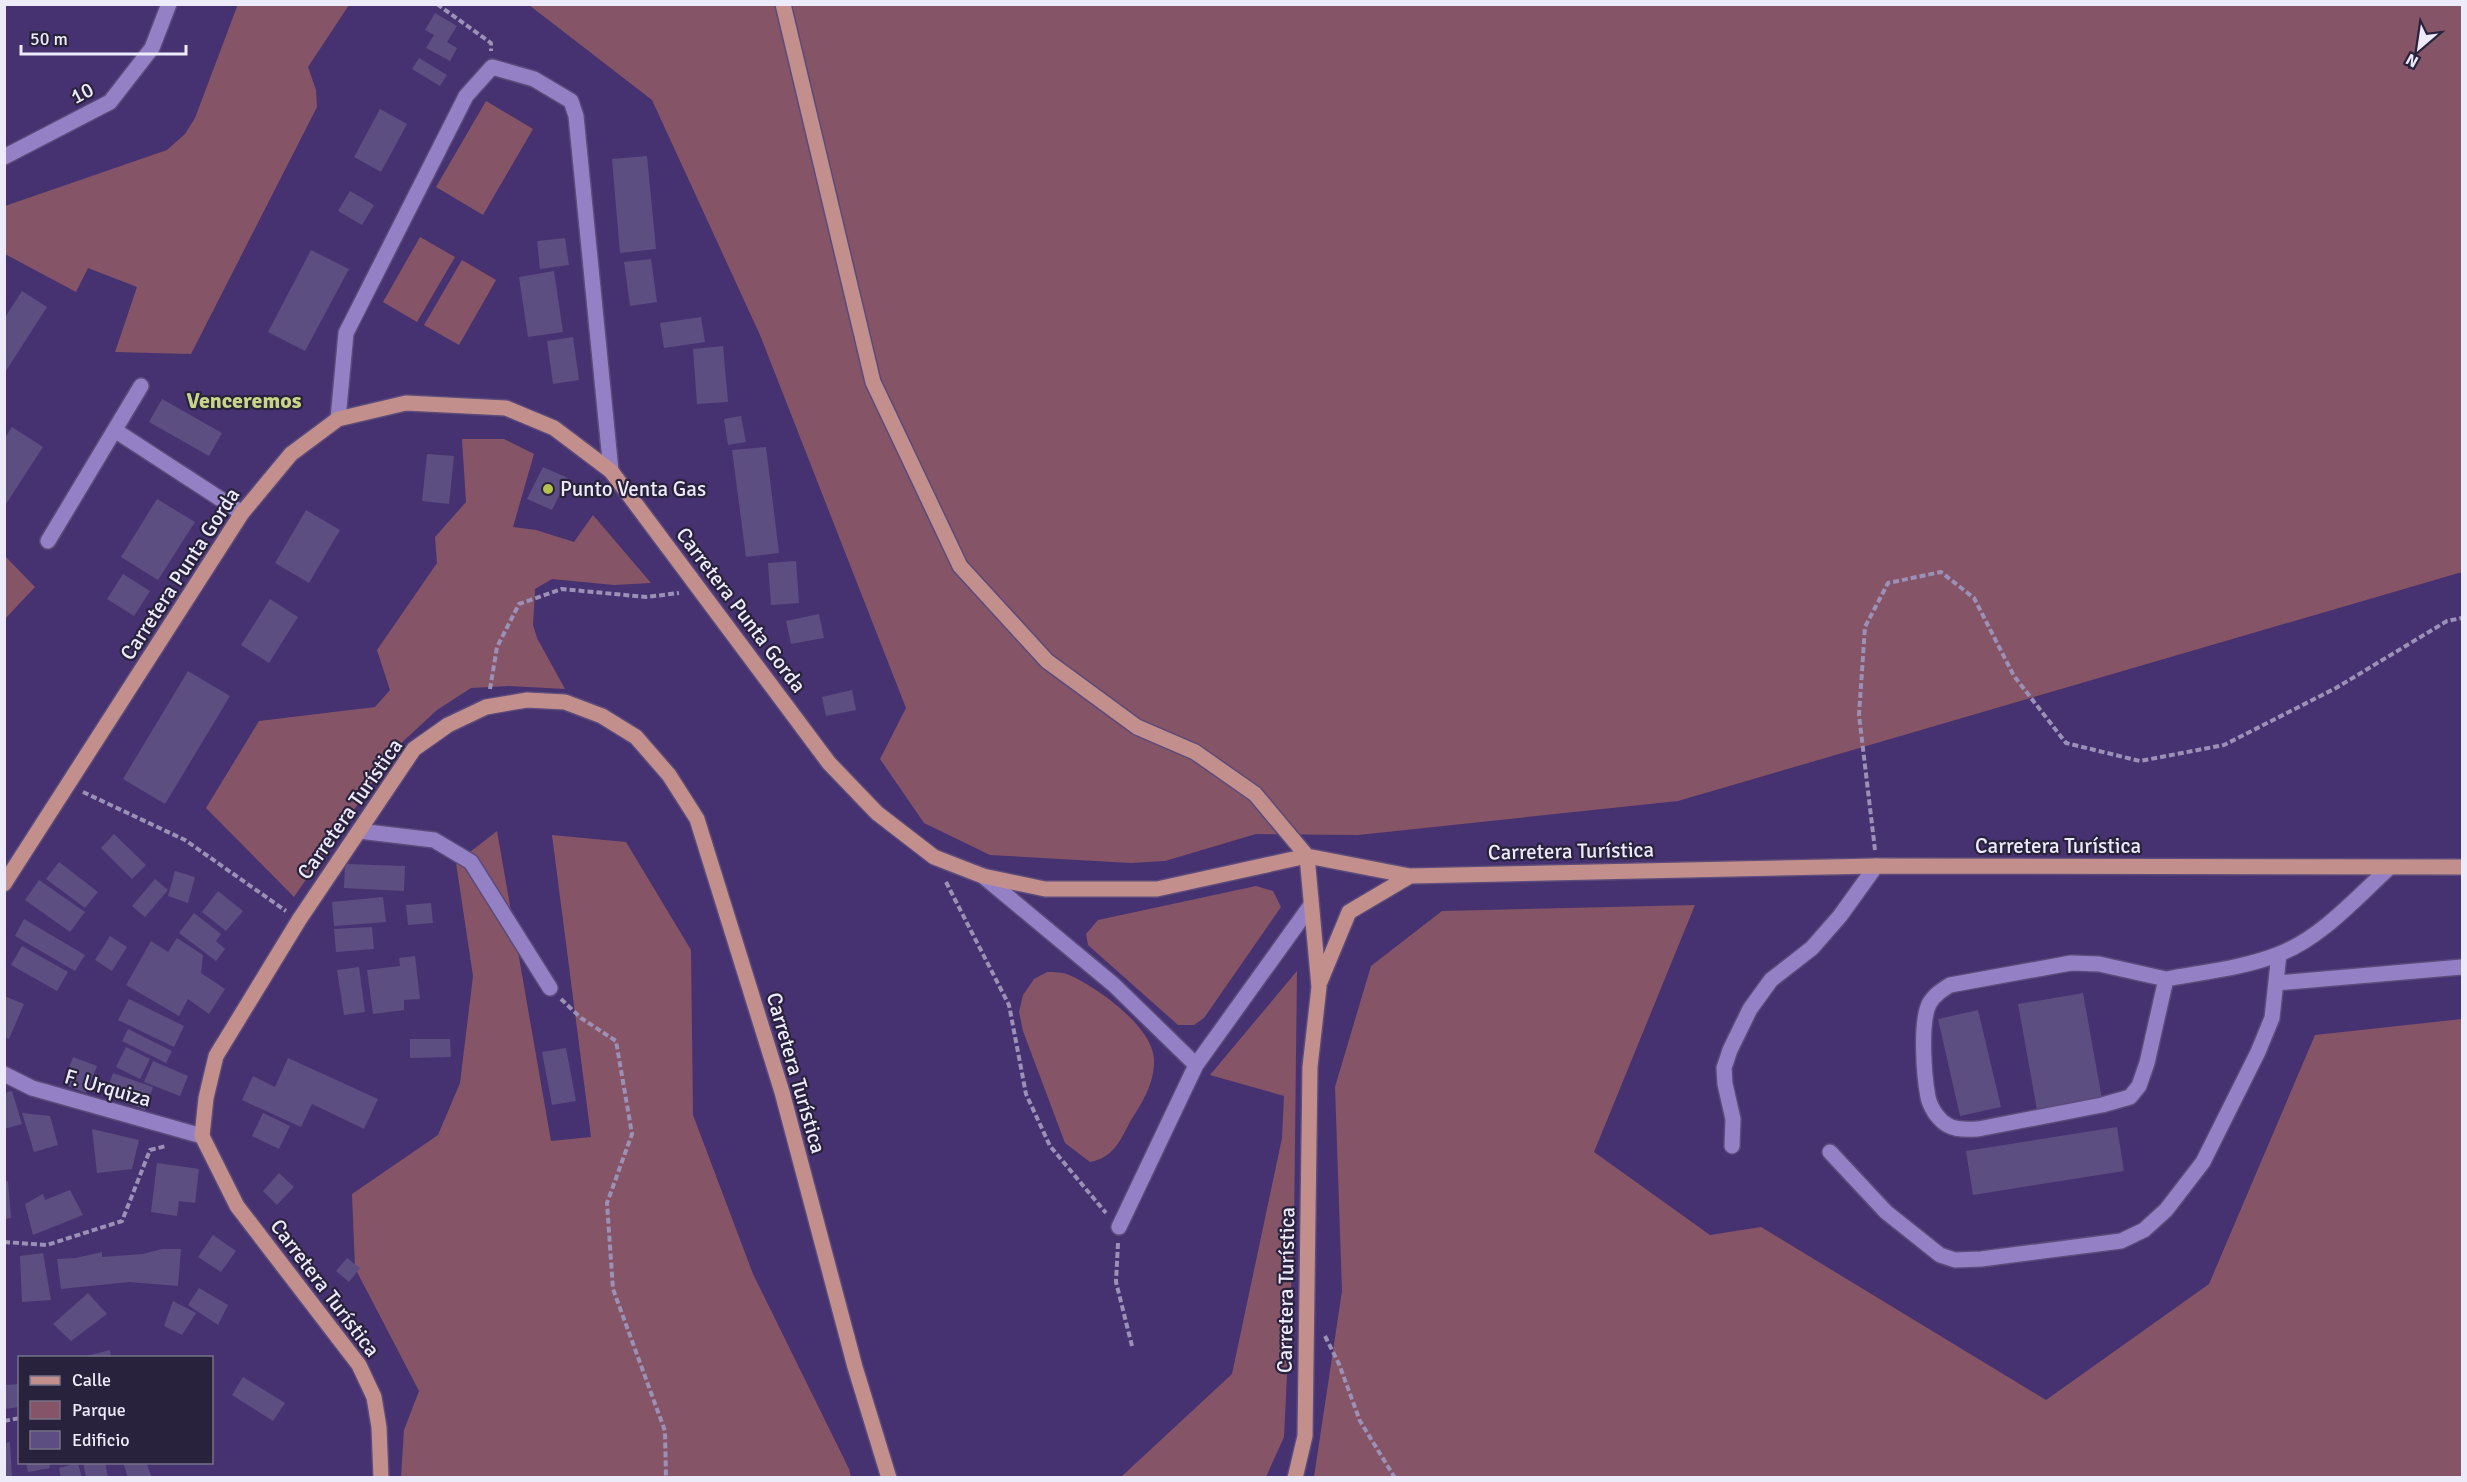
<svg xmlns="http://www.w3.org/2000/svg" width="2467" height="1482" viewBox="0 0 2467 1482" font-family="Signika,sans-serif">
	<style>
		.green { fill: #865467 }
		.building { fill: #5c4e81 }
		.lines { fill: none; stroke-linecap: round; stroke-linejoin: round }
		.minor-casing { stroke: #5b4a7a; stroke-width: 18 }
		.major-casing { stroke: #5b4a7a; stroke-width: 18 }
		.path { stroke: #9b90b6; stroke-width: 4; stroke-dasharray: 6 3; stroke-linecap: butt }
		.minor { stroke: #9380c5; stroke-width: 15 }
		.major { stroke: #c28f8c; stroke-width: 15 }
		.poi-dot { fill: #b3c24b; stroke: #29223d; stroke-width: 2 }
		.labels { text-anchor: middle; dominant-baseline: central; stroke-width: 4.5; stroke-linejoin: round; paint-order: stroke }
		.street-label { font-size: 21px; fill: #edeaf9; stroke: #29223d }
		.poi-label { font-size: 21px; fill: #edeaf9; stroke: #29223d; text-anchor: start }
		.neighbourhood-label { font-size: 22px; font-weight: bold; fill: #c8d487; stroke: #29223d }
	</style>
	<rect width="100%" height="100%" fill="#463270"/>
	<!-- green -->
	<path class="green" d="M238 4 349 5 308 67 316 90 317 107 191 354 115 352 137 287 88 268 76 292 5 254V206L167 150 185 134 195 118Z
		M529 5H2462V572L1678 801 1358 835 1256 834 1165 861 1131 863 990 855 924 823 880 759 906 708 760 335 652 100Z
		M486 101 533 129 483 215 436 187Z
		M420 237 455 257 417 322 383 302Z
		M462 260 496 280 459 345 424 325Z
		M462 439H504L534 454 513 527 536 530 574 542 593 515 651 583 614 585 552 579 535 589 533 625 537 638 565 689 509 686 471 688 437 710 397 747 294 897 206 808 259 721 375 707 390 690 377 650 437 563 435 537 466 502Z
		M4 555 35 587 5 619H4Z
		M497 831 551 1141 591 1137 552 835 626 842 691 950 693 1115 753 1274 849 1469 851 1477H401L404 1430 419 1391 355 1268 352 1194 438 1135 460 1083 473 976 456 863Z
		M1256 886 1273 891 1281 907 1204 1018 1194 1025H1178L1088 945 1086 934 1098 920Z
		M1695 905 1594 1152 1710 1235 1761 1227 2046 1400 2209 1284 2315 1035 2462 1019V1477H1314L1342 1291 1335 1087 1371 966 1442 911Z
		M1297 971 1294 1228 1284 1437 1266 1477H1121L1232 1374 1282 1138 1284 1096 1210 1075Z
		M1047 972C1054 972 1063 972 1069 975 1097 987 1152 1026 1154 1059 1155 1083 1142 1103 1130 1122 1119 1142 1114 1157 1090 1162L1065 1143 1023 1031 1019 1012 1023 995 1034 979Z"/>
	<!-- building -->
	<path class="building" d="M435 13 457 26 447 42 457 48 450 61 426 48 434 35 425 30Z
		M419 58 447 75 440 86 412 69Z
		M380 109 407 124 381 172 354 157Z
		M647 156 656 249 620 253 612 159Z
		M350 191 374 205 362 225 338 211Z
		M565 238 569 265 540 269 537 241Z
		M311 250 349 269 305 351 268 332Z
		M651 259 657 302 630 306 624 262Z
		M554 271 563 332 528 337 519 277Z
		M22 291 47 307 4 374V319Z
		M701 317 705 342 664 348 660 323Z
		M573 337 579 380 553 384 547 341Z
		M723 346 728 402 697 404 693 349Z
		M162 399 222 433 209 456 149 422Z
		M741 416 746 442 728 445 724 419Z
		M12 427 43 447 4 507V439Z
		M766 447 779 553 746 557 732 450Z
		M427 454 454 456 449 504 422 501Z
		M543 467 568 478 552 510 527 499Z
		M157 499 195 522 158 580 121 557Z
		M306 510 340 530 309 583 275 563Z
		M796 561 799 603 771 605 768 563Z
		M123 574 150 591 134 616 107 599Z
		M270 599 298 617 269 663 241 645Z
		M819 614 824 638 791 644 786 621Z
		M188 671 230 696 165 804 123 779Z
		M852 690 856 710 826 716 822 697Z
		M114 834 146 865 132 879 101 848Z
		M59 862 98 892 85 908 46 879Z
		M345 864 405 866 404 891 344 888Z
		M175 871 195 877 188 903 168 896Z
		M155 879 168 890 145 917 132 906Z
		M39 880 85 912 70 932 25 900Z
		M218 891 243 911 226 931 202 912Z
		M383 897 386 922 334 926 332 902Z
		M431 903 433 923 408 925 406 905Z
		M194 913 221 934 216 941 225 949 216 961 179 933Z
		M24 919 85 955 75 971 15 936Z
		M372 927 374 949 336 952 334 929Z
		M110 936 127 947 112 971 95 960Z
		M177 938 203 955 201 973 225 989 209 1014 188 999 179 1016 126 985 151 941 168 952Z
		M22 946 68 972 57 991 11 965Z
		M415 956 420 999 404 1000V1010L373 1014 367 970 400 966 399 958Z
		M359 967 365 1012 344 1015 337 970Z
		M2083 993 2102 1099 2037 1110 2018 1004Z
		M4 996 24 1004 9 1039 4 1037Z
		M129 999 184 1026 174 1047 118 1020Z
		M1978 1010 2001 1107 1960 1116 1938 1019Z
		M128 1029 172 1051 166 1063 122 1041Z
		M410 1039H450L451 1057 410 1058Z
		M126 1047 150 1059 140 1079 116 1067Z
		M566 1048 576 1101 552 1105 542 1052Z
		M73 1057 97 1066 86 1093 63 1084Z
		M288 1058 378 1099 364 1129 312 1104 301 1127 242 1100 253 1076 275 1087Z
		M153 1061 188 1076 180 1096 144 1082Z
		M113 1073 153 1087 145 1110 105 1095Z
		M12 1091 22 1124 4 1129V1093Z
		M22 1113 50 1116 58 1145 34 1152Z
		M263 1113 290 1126 279 1149 252 1136Z
		M2117 1127 2124 1171 1973 1195 1966 1151Z
		M92 1129 139 1140 132 1169 97 1173Z
		M157 1163 199 1169 195 1203 179 1201 177 1216 151 1212Z
		M279 1173 294 1187 277 1205 263 1191Z
		M8 1181 11 1218 4 1219V1182Z
		M70 1190 83 1215 33 1235 25 1204 43 1194 45 1200Z
		M213 1235 236 1251 221 1272 198 1257Z
		M162 1249H181L178 1286 129 1282 61 1289 57 1259 76 1258 102 1252V1257L143 1254Z
		M43 1253 51 1300 22 1302 20 1256Z
		M347 1258 360 1268 349 1282 336 1271Z
		M199 1288 228 1305 218 1325 188 1305Z
		M88 1293 107 1314 71 1341 53 1324Z
		M173 1301 196 1313 182 1335 164 1326Z
		M110 1350 111 1358H84L83 1357Z
		M243 1377 285 1403 273 1421 232 1395Z
		M20 1384V1407L4 1409V1385Z
		M10 1442 12 1478H4V1443Z
		M26 1462H49L50 1468 28 1472Z
		M83 1462H105L108 1477 86 1478Z
		M129 1462H146L152 1478H128L124 1465Z
		M78 1463 82 1478H61L59 1468Z"/>
	<g class="lines">
		<defs>
			<path id="minor" d="M4 157 110 102 152 48 169 4
				M338 419 346 333 466 96 492 67 534 79 571 101 576 116 611 471
				M116 431 242 513
				M48 541 141 386
				M359 831 434 840 471 862 550 988
				M983 876 1114 985 1196 1065
				M2166 979 2099 964 2071 963 1950 985C1942 990 1934 995 1929 1004 1920 1023 1924 1076 1928 1097 1929 1103 1934 1113 1939 1118 1949 1130 1963 1130 1978 1129L2102 1105 2130 1097 2139 1086 2147 1063 2166 979C2203 972 2244 968 2279 954 2321 938 2356 898 2389 868
				M2277 983 2462 967
				M4 1074 32 1088 202 1136
				M1732 1146 1733 1119 1725 1084 1724 1068 1730 1050 1750 1009 1771 980 1812 948 1840 916 1876 866
				M1830 1152 1886 1212 1940 1255 1955 1260 1981 1259 2121 1241 2144 1230 2166 1210 2203 1162 2258 1052 2272 1018 2279 954
				M1119 1227 1196 1065 1311 905"/>
			<path id="major" d="M783 4 873 382 960 566 1047 661 1137 727 1195 752 1255 794 1307 856
				M4 884 242 513 291 454 338 419 406 403 506 408 554 428 611 471 829 763 877 813 934 857 983 876 1045 889H1157L1307 856 1410 876 1876 866 2462 867
				M1320 982 1349 912 1410 876
				M381 1478 379 1427 374 1397 359 1365 237 1206 202 1136 206 1098 216 1056 299 920 414 749 448 725 486 707 527 700 565 702 602 716 636 737 669 775 697 819 782 1092 855 1367 889 1478
				M1295 1478 1305 1436 1310 1067 1319 987 1307 856"/>
		</defs>
		<!-- minor casing -->
		<use href="#minor" class="minor-casing"/>
		<!-- major casing -->
		<use href="#major" class="major-casing"/>
		<!-- path -->
		<path class="path" d="M437 4 491 43V51
			M490 689 497 647 519 604 562 589 646 597 679 593
			M83 792 185 840 286 911
			M1875 850 1859 715 1865 627 1888 583 1941 572 1974 598 2014 676 2066 743 2140 761 2224 745 2336 688 2447 621 2462 618
			M946 882 1009 1005 1026 1094 1050 1146 1106 1213
			M561 999 581 1018 616 1041 632 1134 607 1203 613 1289 665 1431 666 1478
			M4 1242 47 1245 122 1221 150 1150 166 1146
			M1118 1243 1116 1282 1132 1346
			M1325 1336 1339 1364 1360 1421 1395 1478
			M4 1421 20 1418"/>
		<!-- minor -->
		<use href="#minor" class="minor"/>
		<!-- major -->
		<use href="#major" class="major"/>
	</g>
	<!-- markers -->
	<circle class="poi-dot" cx="548" cy="489" r="6"/>
	<g class="labels">
		<!-- street labels -->
		<g class="street-label">
			<text transform="translate(82 93) rotate(-28)">10</text>
			<text transform="translate(180 574) rotate(-57)">Carretera Punta Gorda</text>
			<text transform="translate(741 610) rotate(53)">Carretera Punta Gorda</text>
			<text transform="translate(350 809) rotate(-55)">Carretera Turística</text>
			<text x="2058" y="846">Carretera Turística</text>
			<text transform="translate(1571 851) rotate(-1)">Carretera Turística</text>
			<text transform="translate(796 1073) rotate(74)">Carretera Turística</text>
			<text transform="translate(108 1088) rotate(16)">F. Urquiza</text>
			<text transform="translate(325 1288) rotate(53)">Carretera Turística</text>
			<text transform="translate(1286 1290) rotate(-89)">Carretera Turística</text>
		</g>
		<!-- poi labels -->
		<g class="poi-label">
			<text x="560" y="489">Punto Venta Gas</text>
		</g>
		<!-- neighbourhood labels -->
		<g class="neighbourhood-label">
			<text x="244" y="400">Venceremos</text>
		</g>
	</g>
	<!-- border -->
	<rect width="2467" height="1482" fill="none" stroke="#edeaf9" stroke-width="12"/>
	<!-- legend -->
	<rect x="18" y="1356" width="195" height="108" fill="#29223d" stroke="#777288" stroke-width="1.5"/>
	<rect x="30" y="1376" width="30" height="9" fill="#c28f8c" stroke="#777288" stroke-width="1.5"/>
	<text x="72" y="1386" font-size="18" fill="#edeaf9">Calle</text>
	<rect x="30" y="1401" width="30" height="18" fill="#865467" stroke="#777288" stroke-width="1.5"/>
	<text x="72" y="1416" font-size="18" fill="#edeaf9">Parque</text>
	<rect x="30" y="1431" width="30" height="18" fill="#5c4e81" stroke="#777288" stroke-width="1.5"/>
	<text x="72" y="1446" font-size="18" fill="#edeaf9">Edificio</text>
	<!-- north arrow -->
	<g transform="translate(2419 48) rotate(209)" stroke="#29223d" stroke-width="4.5" paint-order="stroke">
	<path d="M0-4.5L10 22L0 15L-10 22Z" fill="#edeaf9"/>
	<text y="-9" font-size="16" font-weight="bold" text-anchor="middle" fill="#edeaf9">N</text>
	</g>
	<!-- scale -->
	<path d="M21 45v9h165v-9" fill="none" stroke="#edeaf9" stroke-width="3"/>
	<text x="30" y="45" font-size="18" fill="#edeaf9" stroke="#29223d" stroke-width="4.5" paint-order="stroke">50 m</text>
</svg>
